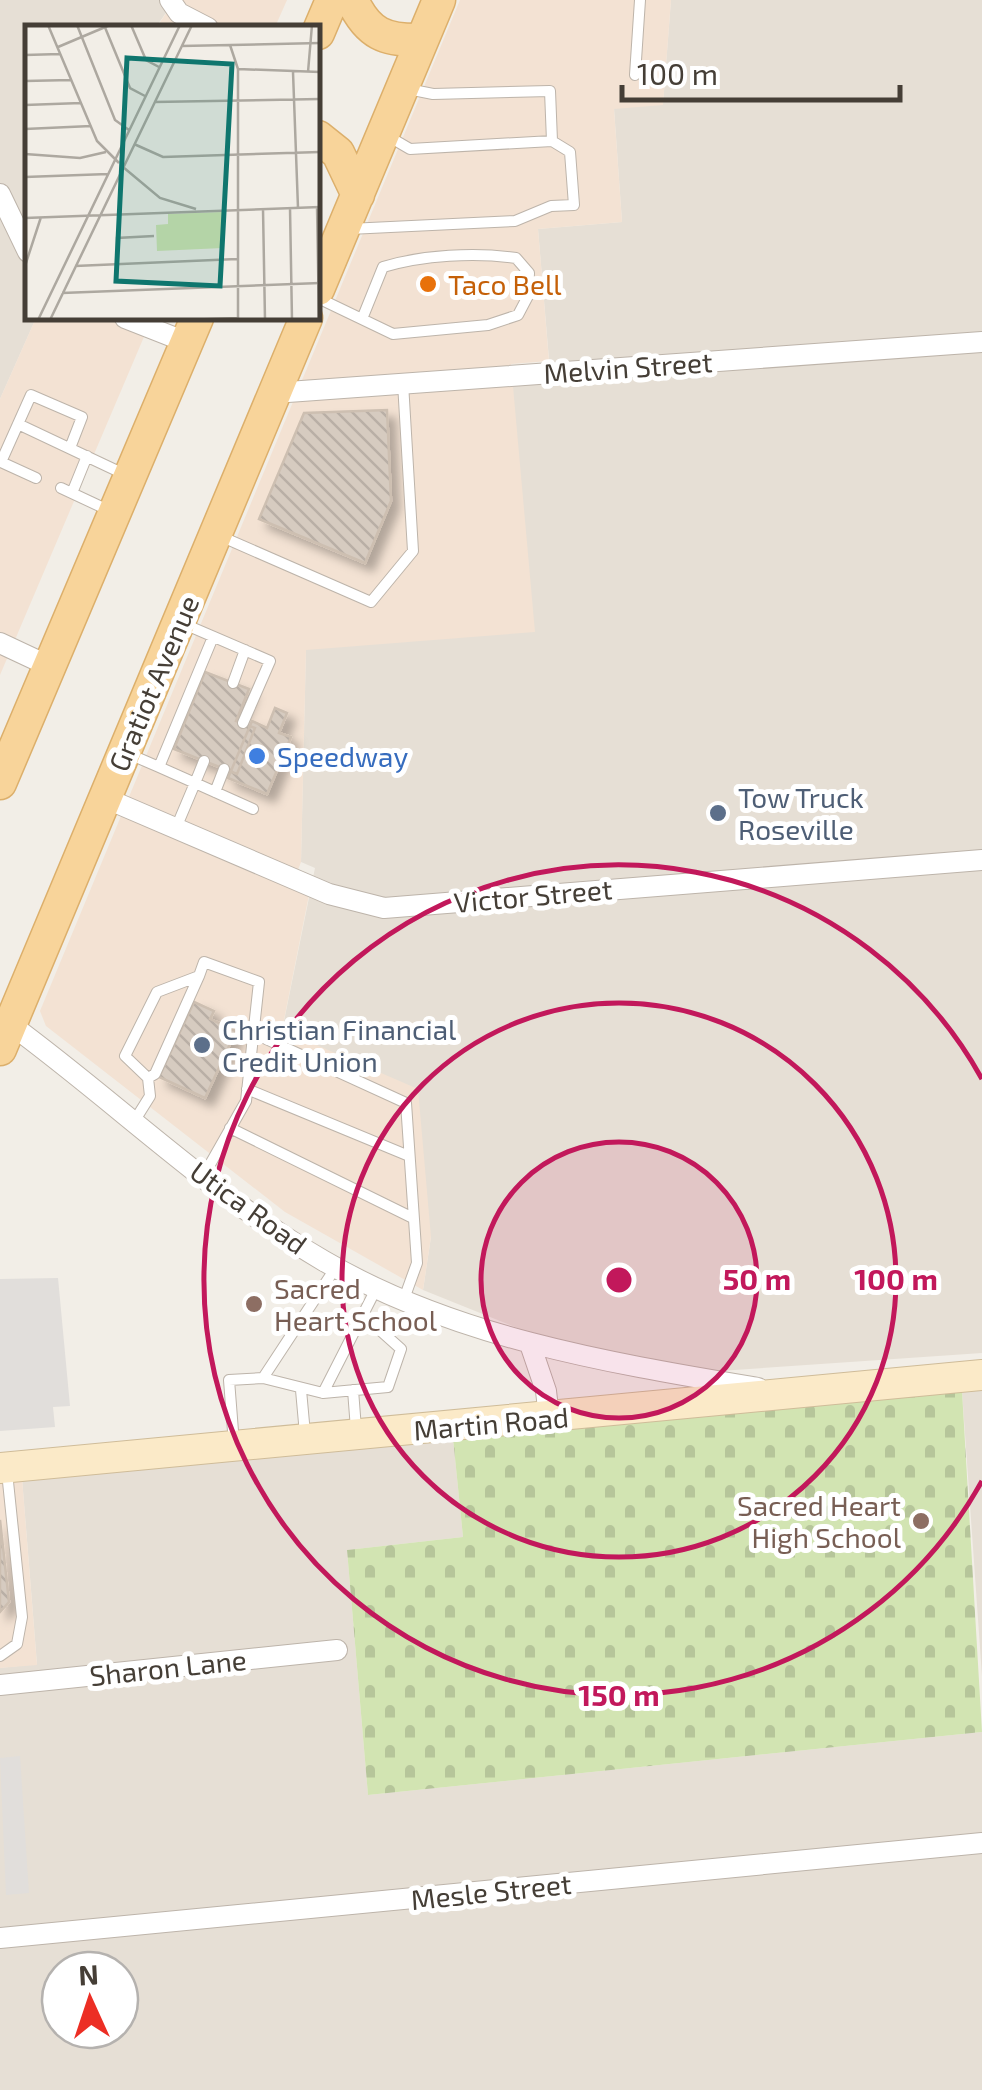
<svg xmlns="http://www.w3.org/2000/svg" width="982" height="2090" viewBox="0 0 982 2090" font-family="'Exo 2',sans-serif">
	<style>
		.residential { fill: #e6dfd5; fill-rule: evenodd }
		.commercial { fill: #f3e2d3 }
		.cemetery { fill: url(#cemetery-stones) }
		.parking { fill: #e1dedb }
		.building { fill: url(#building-back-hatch); stroke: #cdbfb1; stroke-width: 2.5; filter: url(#shadow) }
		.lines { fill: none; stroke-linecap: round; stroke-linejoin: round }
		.lane-casing { stroke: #bdb4aa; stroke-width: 12 }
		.street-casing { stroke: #bdb4aa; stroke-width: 22 }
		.secondary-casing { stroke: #cfbc99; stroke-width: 32 }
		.primary-casing { stroke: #dcaf6b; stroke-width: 35 }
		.lane { stroke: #fff; stroke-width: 10 }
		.street { stroke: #fff; stroke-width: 20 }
		.secondary { stroke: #fbeac8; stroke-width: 30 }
		.primary { stroke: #f8d49a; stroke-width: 32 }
		.ring { fill: none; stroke: #c2185b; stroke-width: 5 }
		.food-dot { fill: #e8710a; stroke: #fff; stroke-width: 4 }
		.shop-dot { fill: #3f7fe0; stroke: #fff; stroke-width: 4 }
		.service-dot { fill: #5c6f8a; stroke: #fff; stroke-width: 4 }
		.education-dot { fill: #8d6e63; stroke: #fff; stroke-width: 4 }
		.labels { text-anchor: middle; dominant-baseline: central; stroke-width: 10; stroke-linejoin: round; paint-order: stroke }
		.food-label { font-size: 28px; fill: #c56008; stroke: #fff; text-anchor: start }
		.street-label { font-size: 28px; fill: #453e36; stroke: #fff }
		.shop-label { font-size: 28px; fill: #366cbe; stroke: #fff; text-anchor: start }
		.service-label { font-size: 28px; fill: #4e5e75; stroke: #fff; text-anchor: start }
		.education-label { font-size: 28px; fill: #785e54; stroke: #fff; text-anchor: start }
		.inset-road { fill: none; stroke: #ada8a0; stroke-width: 2.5 }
		.view { fill: #0f766e; fill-opacity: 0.15; stroke: #0f766e; stroke-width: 5 }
		.inset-edge { fill: none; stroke: #453e36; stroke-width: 5 }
		.centre { fill: #c2185b; stroke: #fff; stroke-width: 5 }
		.ring-label { font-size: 30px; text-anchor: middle; font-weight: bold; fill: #c2185b; stroke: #fff; stroke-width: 10; stroke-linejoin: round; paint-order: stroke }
	</style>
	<defs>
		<pattern id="cemetery-stones" width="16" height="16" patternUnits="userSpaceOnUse" patternTransform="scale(2.5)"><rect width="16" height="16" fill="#d2e4b2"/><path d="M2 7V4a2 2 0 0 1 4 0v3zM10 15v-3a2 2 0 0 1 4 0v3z" fill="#b6c59a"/></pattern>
		<pattern id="building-back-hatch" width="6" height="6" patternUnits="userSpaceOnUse" patternTransform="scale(2.5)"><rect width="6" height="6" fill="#d6cbc0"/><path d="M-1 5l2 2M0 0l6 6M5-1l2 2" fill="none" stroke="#b9afa6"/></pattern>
		<filter id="shadow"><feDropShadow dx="8" dy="8" stdDeviation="5" flood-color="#0004"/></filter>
	</defs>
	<rect width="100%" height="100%" fill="#f2eee7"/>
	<!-- residential -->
	<path class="residential" d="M0 0H175L156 27 28 28V318H36L0 399Z
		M671 0H982V1353L720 1371 641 1361 537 1336 423 1290 431 1237 282 1031 315 868 301 862 306 649 513 410 512 386 551 383 538 229 622 222 614 108 663 104Z
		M982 1389V1676L962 1391Z
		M453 1438 463 1537 347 1550 368 1795 982 1732V2090H0V1668L37 1664 22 1478ZM60 1970H120V2030H60Z"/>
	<!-- commercial -->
	<path class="commercial" d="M175 0H287L275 27 156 28Z
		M460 0H671L663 105 614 109 622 222 538 229 549 361 511 364 535 632 306 650 301 862 293 883 310 890 282 1030 418 1089 431 1237 423 1290 285 1212 46 1026 40 1011Z
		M36 318H152L0 675V399Z
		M22 1478 37 1665 0 1668V1480Z"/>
	<!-- cemetery -->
	<path class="cemetery" d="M962 1391 982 1732 368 1795 347 1550 463 1537 453 1438Z"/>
	<!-- parking -->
	<path class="parking" d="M58 1278 70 1406 53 1407 55 1427 0 1431V1279Z
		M20 1756 29 1893 6 1895 0 1758Z"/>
	<!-- building -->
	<path class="building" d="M387 410 391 501 365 563 259 519 304 413Z
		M205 672 249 689 236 721 255 728 237 774 174 749Z
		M275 708 287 713 279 733 291 737 267 794 228 778 252 721 267 728Z
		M194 1002 214 1011 210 1019 236 1031 205 1098 159 1077Z
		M0 1520 9 1602 0 1612Z"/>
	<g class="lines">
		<defs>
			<path id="lane" d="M635 75 640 0
				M408 89 433 94 550 91 552 141
				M349 229 515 221 551 206 574 205 570 152 552 141 410 149 386 135
				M318 298 393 334 488 325 518 315 528 296 529 273 516 258C475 252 423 255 383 267L362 319
				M18 424 31 395 82 417 70 448
				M36 478 1 462 18 424 126 475
				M61 488 108 510
				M72 493 87 456
				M220 536 371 602 413 551 403 383
				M184 624 270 661 243 723
				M233 683 245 650
				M129 754 159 767 213 637
				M159 767 195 783 204 761
				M215 792 224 769
				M176 828 195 783 253 809
				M253 1033 406 1103 417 1263 404 1299
				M148 1078 155 1074 199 976
				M247 1089 409 1156
				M135 1120 150 1096 148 1078 125 1056 157 992 199 976 204 962 259 982 246 1101 204 1175
				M230 1128 413 1218
				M336 1267 263 1378 323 1393 388 1387 401 1349 363 1315
				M301 1390 305 1434
				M353 1390 356 1429
				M323 1393 376 1289
				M234 1444 229 1380 263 1378
				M0 1656 17 1644 22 1617 7 1472"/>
			<path id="street" d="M170 0 179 13 208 28
				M0 194 28 252
				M125 318 186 342
				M274 393 982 342
				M0 643 49 666
				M105 798 329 894 384 908 982 860
				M10 1024C115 1101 212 1196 324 1261 456 1338 610 1363 758 1388
				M530 1344 546 1391 549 1417
				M0 1685 337 1650
				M0 1938 982 1843"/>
			<path id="secondary" d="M0 1468 982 1375"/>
			<path id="primary" d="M352 0C368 34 385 41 422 40
				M318 33 332 0
				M318 137 338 153 358 195
				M318 289 439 0
				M0 783 197 318
				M0 1049 306 318"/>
		</defs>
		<!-- lane casing -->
		<use href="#lane" class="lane-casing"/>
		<!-- street casing -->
		<use href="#street" class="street-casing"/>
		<!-- secondary casing -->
		<use href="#secondary" class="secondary-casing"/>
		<!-- primary casing -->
		<use href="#primary" class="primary-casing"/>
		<!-- lane -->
		<use href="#lane" class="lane"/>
		<!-- street -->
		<use href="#street" class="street"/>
		<!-- secondary -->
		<use href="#secondary" class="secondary"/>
		<!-- primary -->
		<use href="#primary" class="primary"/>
	</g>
	<!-- distance rings -->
	<circle cx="619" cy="1280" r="138" fill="#c2185b" fill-opacity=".12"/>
	<g class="ring">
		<circle cx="619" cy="1280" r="138"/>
		<circle cx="619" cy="1280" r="277"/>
		<path d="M982 1481A415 415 0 1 1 982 1079"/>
	</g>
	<!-- markers -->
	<circle class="food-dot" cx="428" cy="284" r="10"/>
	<circle class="shop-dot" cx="257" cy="756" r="10"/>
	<g class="service-dot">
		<circle cx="718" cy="813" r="10"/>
		<circle cx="202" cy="1045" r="10"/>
	</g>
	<g class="education-dot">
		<circle cx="254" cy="1304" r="10"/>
		<circle cx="921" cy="1521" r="10"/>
	</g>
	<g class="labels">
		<!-- food labels -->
		<g class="food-label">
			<text x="448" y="284">Taco Bell</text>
		</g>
		<!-- street labels -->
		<g class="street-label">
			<text transform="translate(628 367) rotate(-4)">Melvin Street</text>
			<text transform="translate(153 683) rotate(-67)">Gratiot Avenue</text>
			<text transform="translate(533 895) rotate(-5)">Victor Street</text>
			<text transform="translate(249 1207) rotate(36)">Utica Road</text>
			<text transform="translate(491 1423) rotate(-5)">Martin Road</text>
			<text transform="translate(168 1667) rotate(-6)">Sharon Lane</text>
			<text transform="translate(491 1891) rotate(-6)">Mesle Street</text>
		</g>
		<!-- shop labels -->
		<g class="shop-label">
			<text x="277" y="756">Speedway</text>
		</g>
		<!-- service labels -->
		<g class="service-label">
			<text x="738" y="797">Tow Truck<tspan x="738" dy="32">Roseville</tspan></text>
			<text x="222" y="1029">Christian Financial<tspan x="222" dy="32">Credit Union</tspan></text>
		</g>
		<!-- education labels -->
		<g class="education-label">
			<text x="274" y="1288">Sacred<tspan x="274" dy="32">Heart School</tspan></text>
			<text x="901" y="1505" text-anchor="end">Sacred Heart<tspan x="901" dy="32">High School</tspan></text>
		</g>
	</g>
	<!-- overview -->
	<g transform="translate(25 25)">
		<rect width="295" height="295" fill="#f2eee7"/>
		<path d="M197 187 198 223 132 226 131 200 143 199V189Z" fill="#d2e4b2"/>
		<path class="inset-road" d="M23 0 72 116 94 138M52 0 90 95 104 105M79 0 105 63 120 71M106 0 121 35 134 42M205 20 213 44V295M156 21 295 18M33 22 85 0M0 30 35 29M213 44 295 47M268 47 273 183M283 47 287 0M0 56 46 55M129 77 295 74M0 80 56 78M0 104 66 101M109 119 138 132 295 127M0 129 55 133 81 127M98 142 135 173 171 184M0 152 83 149M292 182 294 295M265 183 267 295M238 184 240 295M0 193 295 182M92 240V213L129 211M0 241 16 192M50 241 212 234M37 268 295 258M13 295 155 0M25 295 167 0M159 295 213 293"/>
		<path class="view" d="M102 33 207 39 195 261 91 256Z"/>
		<rect width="295" height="295" class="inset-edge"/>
	</g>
	<circle cx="619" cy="1280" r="15" class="centre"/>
	<g class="ring-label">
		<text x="757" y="1290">50 m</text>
		<text x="896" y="1290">100 m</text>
		<text x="619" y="1706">150 m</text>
	</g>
	<!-- north arrow -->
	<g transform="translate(90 2000) rotate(357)"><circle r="48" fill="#ffffff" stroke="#b5b2af" stroke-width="2.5"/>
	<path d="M0-8L18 38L0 25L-18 38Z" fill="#ec2e24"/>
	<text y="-15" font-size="28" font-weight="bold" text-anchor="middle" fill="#453e36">N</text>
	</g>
	<!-- scale -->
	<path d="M622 85v15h278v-15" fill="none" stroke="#453e36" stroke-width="5"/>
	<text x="637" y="85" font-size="30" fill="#453e36" stroke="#ffffff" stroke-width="8" paint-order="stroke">100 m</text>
</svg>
